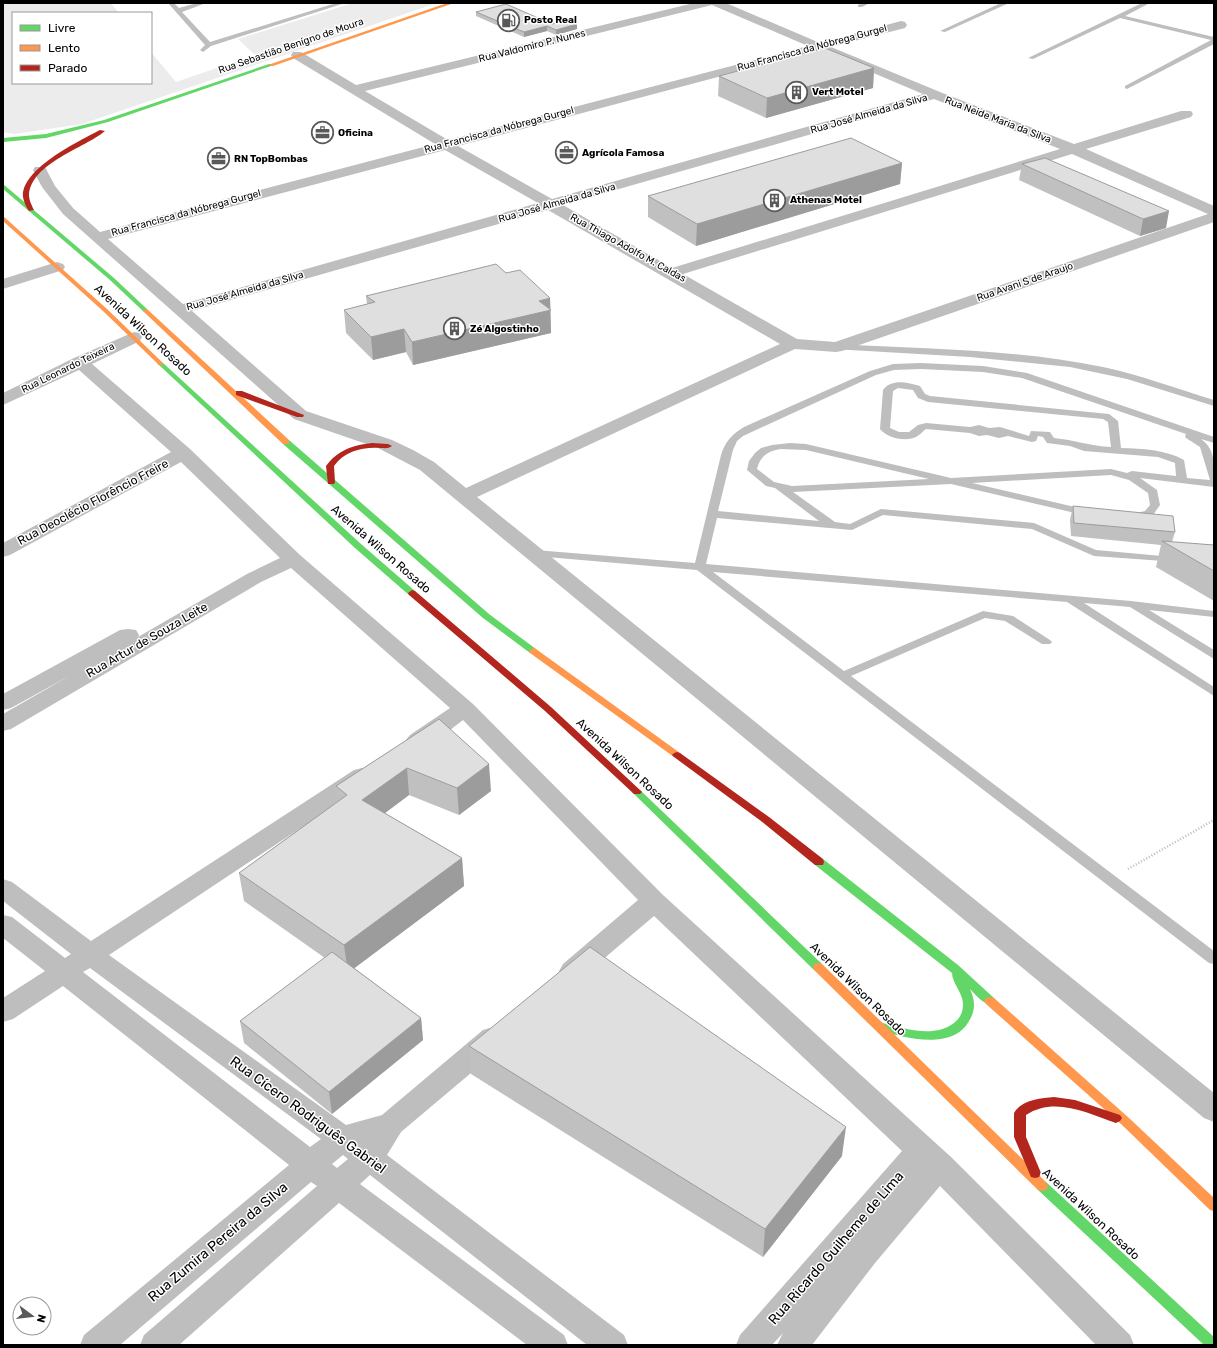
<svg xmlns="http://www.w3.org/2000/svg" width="1217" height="1348" viewBox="0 0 1217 1348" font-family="Rubik,sans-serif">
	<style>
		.green { fill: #ececec }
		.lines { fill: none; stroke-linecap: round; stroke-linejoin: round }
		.path { stroke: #b9b9b9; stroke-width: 2.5; stroke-dasharray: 1 2; stroke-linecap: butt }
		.lane { fill: #bebebe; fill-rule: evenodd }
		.street { fill: #bebebe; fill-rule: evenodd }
		.fast { fill: #63d668; fill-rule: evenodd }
		.slow { fill: #ff974d; fill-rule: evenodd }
		.jam { fill: #b3261e; fill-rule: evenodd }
		.wall { fill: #c0c0c0 }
		.shaded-wall { fill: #9c9c9c }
		.building { fill: #dfdfdf; stroke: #9c9c9c }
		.labels { text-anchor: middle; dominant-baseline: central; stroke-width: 3; stroke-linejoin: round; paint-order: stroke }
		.far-poi-label { font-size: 10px; font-weight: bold; fill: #000; stroke: #fff; text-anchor: start }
		.far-street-label { font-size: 10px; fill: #000; stroke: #fff }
		.street-label { font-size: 12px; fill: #000; stroke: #fff }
		.near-street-label { font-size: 14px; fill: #000; stroke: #fff }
	</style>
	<rect width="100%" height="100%" fill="#fff"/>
	<!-- green -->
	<path class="green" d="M3 3H111L119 13H13V83H151V52L176 82 255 55 238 39 353 3H437L82 124 15 134 3 132Z"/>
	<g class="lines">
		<!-- path -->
		<path class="path" d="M1128 869 1214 820"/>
		<!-- lane -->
		<path class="lane" d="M168 3H174L179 8 197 3H206L182 12 210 42 336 3H345L211 46 203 52 200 50 205 45Z
			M862 3H870L862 7H858V5Z
			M1001 3H1009L945 32 940 31Z
			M1142 3H1150L1125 16 1214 37V44L1127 89 1125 88V86L1211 40 1120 18 1033 59 1028 58Z
			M836 344C925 349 1015 349 1103 367 1141 375 1177 389 1214 400V406L1127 379 1070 367 970 357 833 349V345Z
			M921 363 983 366 1027 373 1214 437V443L1201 439C1217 450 1214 469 1214 487L1140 478 1157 490 1160 505 1153 515 1132 520 1128 519 1127 517 1128 515 1145 511 1150 505 1148 493 1129 480 1111 475 972 483 1092 511 1093 513 1088 516 951 484 793 492 835 522 850 524 881 509 1034 523 1096 550 1173 557 1177 558 1179 560 1177 562 1094 556 1032 529 883 515 852 530 717 518 706 564 1131 601 1214 611V617L1149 610 1214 650V659L1130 607 1084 603 1214 687V696L1067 602 713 572 844 671 983 611 1013 616 1050 640 1052 642 1050 644H1042L1005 621 985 618 851 676 1214 951V964L1209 963 697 570 535 556 530 553 535 550 695 563 721 455C725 442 732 434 744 427L870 371 893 364ZM921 369 983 372 1022 378 1186 434 1185 436 1186 438 1200 447 1210 480 1187 478 1184 460C1164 449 1143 449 1121 448L1118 421 1109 414 930 396 925 394 920 386C908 383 892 378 883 390L880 429C888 439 909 443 919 435 922 433 923 431 926 429L970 433 979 436 987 435 999 438 1008 436 1032 442 1036 441 1038 436 1043 437 1047 443 1070 446 1084 451 1158 457 1175 463 1176 476 1132 471 1127 473 1111 469 951 478 806 444 790 443 772 445 761 448 755 453 749 461 747 470 766 486 775 488 819 521 718 511 733 450 737 441 743 436 876 375 894 370ZM898 388 913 390 918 398 928 402 1103 419 1108 422 1111 447C1091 446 1074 440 1054 438L1050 432 1031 431 1029 436 1000 427 989 428 979 425 970 427 926 423 918 425 909 432H899L890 428 893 391ZM781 449 806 450 929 479 792 486 774 482 757 469C760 456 768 451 781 449Z"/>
		<!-- street -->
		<path class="street" d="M694 3H726L820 43 901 21 905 22 907 25 905 28 831 47 940 92 1074 144 1181 111H1191L1193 114 1191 117 1086 149 1214 206V222L842 351 836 352 795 349 477 497 1214 1093V1122L1204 1118 420 470 378 448 294 419 63 214 42 187 33 170 35 167H45L55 186 73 208 100 232 435 144 293 58 291 55 293 52H301L356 85ZM712 5 808 46 448 140 365 91ZM819 50 923 94 552 199 458 146ZM934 99 1060 149 672 268 563 205ZM445 150 538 203 183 304 108 239ZM1072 154 1208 214 835 342 797 339 683 274ZM548 210 780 344 466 488 434 462 413 450 392 440 306 411 192 311Z
			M57 262 63 264 65 267 63 270 3 289V279Z
			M134 332 140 333 142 337 140 341 92 364 190 449 300 555 473 704 663 895 951 1157 1130 1335 1134 1345H1096L940 1186 875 1263 812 1345H777L783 1333 772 1345H736L740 1335 902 1151 654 916 581 978 572 981 563 978 559 971 563 964 638 900 463 720C448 731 429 750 410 745L406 740 410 735 450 708 291 568 261 582 11 729 3 731V714L71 675 11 708 3 710V694L120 630 128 629 136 630 139 635 138 637 247 574 280 558 181 462 10 555 3 557V543L171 452 79 370 3 405V393L74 358Z
			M362 768 370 770 374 776 370 782 109 955 346 1125 382 1115 483 1030 493 1027 503 1030 507 1038 503 1046 401 1132 387 1155 624 1335 628 1345H587L370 1175 360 1184 564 1335 568 1345H527L339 1203 179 1345H140L144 1335 317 1186 311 1182 120 1345H80L84 1335 289 1165 63 986 13 1019 3 1022V998L45 971 3 938V915L12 917 65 958 71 954 3 901V879L12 882 91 941 354 770ZM90 968 321 1139 310 1147 83 972ZM343 1155 348 1159 337 1168 332 1164Z"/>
		<!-- fast -->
		<path class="fast" d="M269 64 274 65 108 122 46 138 3 142V138L46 134 104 120Z
			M3 184 114 278 148 310V312H144L110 280 3 189Z
			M161 362 163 363 361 544 415 591 416 593 415 595H409L355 548 159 365 157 364Z
			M283 440H289L489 614 536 649 537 651 536 653H530L483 618 283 444Z
			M637 789 640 790 822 964 823 967 822 970 818 971 814 970 634 794 632 792Z
			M819 858 823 859 958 965 994 998 996 1001 994 1004C985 1007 976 995 970 989 975 1000 976 1010 969 1021 952 1052 901 1037 875 1029L873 1026 875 1023 879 1022C902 1028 933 1039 954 1023 960 1018 963 1013 963 1004 963 993 952 983 952 973L815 865 814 862 815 859Z
			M1042 1181 1046 1182 1214 1337V1345H1204L1038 1190 1036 1186 1038 1182Z"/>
		<!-- slow -->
		<path class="slow" d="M447 3H454L273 66 268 65Z
			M3 216 107 309 163 363V365H159L103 311 3 221Z
			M146 309 148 310 289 440V444H283L144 312 143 311Z
			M533 648 536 649 680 753 682 755 680 757H674L530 653 529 651Z
			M818 963 822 964 1046 1182 1048 1186 1046 1190 1042 1191 1038 1190 814 970 813 967 814 964Z
			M990 997 994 998 1129 1118 1214 1198V1211L1210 1210 1121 1124 986 1004 984 1001 986 998Z"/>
		<!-- jam -->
		<path class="jam" d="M100 130 105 131C85 148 31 163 29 195 29 200 32 206 34 210L29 211C26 207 24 202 23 197 21 169 79 141 100 130Z
			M236 391H242L304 415 303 417H297L236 395Z
			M372 443 388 444 392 446C388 449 385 448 380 448 362 447 345 451 334 466L335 482 334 484H328L326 466C338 450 353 445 372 443Z
			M412 590 415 591 551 707 640 790 642 792 640 794H634L545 711 409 595 408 593Z
			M677 752 680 753 769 817 823 859 824 862 823 865H815L761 821 674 757 672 755 674 753Z
			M1054 1097 1075 1100 1120 1115 1122 1118 1120 1121 1116 1123C1088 1113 1054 1096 1026 1115V1137L1041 1173 1039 1177 1035 1178 1031 1177 1014 1137V1113C1021 1100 1041 1098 1054 1097Z"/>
	</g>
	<!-- wall -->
	<path class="wall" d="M476 12 552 24 577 29 556 35 547 31 524 37 476 16Z
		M874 68 873 88 766 118 718 96 719 76Z
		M902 163 900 184 696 246 648 217V196Z
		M1022 164 1166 228 1140 236 1019 180Z
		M366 296 550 298 551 333 413 365 406 352 373 360 346 333 344 310 367 304Z
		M1073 506 1175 532 1172 542 1214 545V601L1156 567 1161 545 1071 536 1070 520Z
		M439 719 491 791 459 815 409 795 385 813 462 858 464 886 354 968 421 1018 423 1040 332 1114 244 1043 240 1021 325 958 244 901 239 873 338 801 336 786Z
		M469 1046 842 1156 763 1257 471 1074Z"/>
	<!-- shaded-wall -->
	<path class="shaded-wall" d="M577 24V29L556 35V30Z
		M547 26V31L524 37V32Z
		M874 68 873 88 766 118 767 98Z
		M902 163 900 184 696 246 697 224Z
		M1169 211 1166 228 1140 236 1143 219Z
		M550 298 551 333 413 365 412 342 539 301Z
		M404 329 406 352 373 360 371 337Z
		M489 764 491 791 459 815 457 788Z
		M407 768 409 795 365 828 362 800Z
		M462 858 464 886 348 973 344 945Z
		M421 1018 423 1040 332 1114 329 1092Z
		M846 1127 842 1156 763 1257 765 1229Z"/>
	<!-- building -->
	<path class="building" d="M506 4 552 24 568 20 577 24 556 30 547 26 524 32 476 12Z
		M825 48 874 68 767 98 719 76Z
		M851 138 902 163 697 224 648 196Z
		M1045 158 1169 211 1143 219 1022 164Z
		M496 264 506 273 520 270 550 298 539 301 551 310 412 342 404 329 371 337 344 310 375 302 366 296Z
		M1073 506 1173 516 1175 532 1074 523Z
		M1162 541 1214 545V571Z
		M439 719 489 764 457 788 407 768 362 800 462 858 344 945 239 873 347 795 336 786Z
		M590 947 846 1127 765 1229 469 1046Z
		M332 952 421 1018 329 1092 240 1021Z"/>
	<!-- icons -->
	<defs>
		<symbol id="fuel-ring" viewBox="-11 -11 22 22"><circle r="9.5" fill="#fff" stroke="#595959" stroke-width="1.5"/><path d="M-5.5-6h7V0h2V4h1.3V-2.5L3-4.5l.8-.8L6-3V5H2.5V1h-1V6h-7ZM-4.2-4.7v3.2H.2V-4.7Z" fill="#595959"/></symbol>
		<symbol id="building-ring" viewBox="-11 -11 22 22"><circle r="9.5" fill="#fff" stroke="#595959" stroke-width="1.5"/><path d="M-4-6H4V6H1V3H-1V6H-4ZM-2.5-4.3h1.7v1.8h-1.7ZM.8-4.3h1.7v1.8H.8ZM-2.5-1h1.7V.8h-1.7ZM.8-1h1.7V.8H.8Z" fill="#595959"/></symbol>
		<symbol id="office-ring" viewBox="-11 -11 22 22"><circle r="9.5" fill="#fff" stroke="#595959" stroke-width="1.5"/><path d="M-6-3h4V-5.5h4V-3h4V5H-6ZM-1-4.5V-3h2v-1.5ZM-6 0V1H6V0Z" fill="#595959"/></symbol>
	</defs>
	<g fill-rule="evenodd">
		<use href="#fuel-ring" x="496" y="8" width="25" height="25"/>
		<use href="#building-ring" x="784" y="80" width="25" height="25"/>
		<use href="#office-ring" x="310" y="120" width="25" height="25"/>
		<use href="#office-ring" x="554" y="140" width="25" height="25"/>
		<use href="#office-ring" x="206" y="146" width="25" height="25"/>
		<use href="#building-ring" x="762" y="188" width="25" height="25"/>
		<use href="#building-ring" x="442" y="316" width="25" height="25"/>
	</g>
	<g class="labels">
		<!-- far-poi labels -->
		<g class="far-poi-label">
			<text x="524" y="20">Posto Real</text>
			<text x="812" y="92">Vert Motel</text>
			<text x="338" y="133">Oficina</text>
			<text x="582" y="153">Agrícola Famosa</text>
			<text x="234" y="159">RN TopBombas</text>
			<text x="790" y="200">Athenas Motel</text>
			<text x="470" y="329">Zé Algostinho</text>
		</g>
		<!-- far-street labels -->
		<g class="far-street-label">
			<text transform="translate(291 46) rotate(-19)">Rua Sebastião Benígno de Moura</text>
			<text transform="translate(532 46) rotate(-14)">Rua Valdomiro P. Nunes</text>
			<text transform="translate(812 48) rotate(-15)">Rua Francisca da Nóbrega Gurgel</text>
			<text transform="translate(869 114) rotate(-16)">Rua José Almeida da Silva</text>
			<text transform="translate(998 120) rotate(21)">Rua Neide Maria da Silva</text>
			<text transform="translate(499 130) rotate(-15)">Rua Francisca da Nóbrega Gurgel</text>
			<text transform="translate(557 203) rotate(-16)">Rua José Almeida da Silva</text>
			<text transform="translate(186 213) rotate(-15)">Rua Francisca da Nóbrega Gurgel</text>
			<text transform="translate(628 248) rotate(29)">Rua Thiago Adolfo M. Caldas</text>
			<text transform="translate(1025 282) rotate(-19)">Rua Avani S de Araujo</text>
			<text transform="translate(245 291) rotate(-16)">Rua José Almeida da Silva</text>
			<text transform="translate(68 368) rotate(-26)">Rua Leonardo Teixeira</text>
		</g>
		<!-- street labels -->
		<g class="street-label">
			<text transform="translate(143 330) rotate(43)">Avenida Wilson Rosado</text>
			<text transform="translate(93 502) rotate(-28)">Rua Deoclécio Florêncio Freire</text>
			<text transform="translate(381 549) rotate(41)">Avenida Wilson Rosado</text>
			<text transform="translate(147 640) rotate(-30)">Rua Artur de Souza Leite</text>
			<text transform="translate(625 764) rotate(43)">Avenida Wilson Rosado</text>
			<text transform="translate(858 989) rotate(44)">Avenida Wilson Rosado</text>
			<text transform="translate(1091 1214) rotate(43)">Avenida Wilson Rosado</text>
		</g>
		<!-- near-street labels -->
		<g class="near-street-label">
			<text transform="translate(308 1115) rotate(36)">Rua Cícero Rodriguês Gabriel</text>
			<text transform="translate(218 1242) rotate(-40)">Rua Zumira Pereira da Silva</text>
			<text transform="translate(836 1248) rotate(-49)">Rua Ricardo Guilheme de Lima</text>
		</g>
	</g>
	<!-- border -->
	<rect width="1217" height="1348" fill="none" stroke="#000000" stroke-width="8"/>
	<!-- legend -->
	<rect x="12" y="12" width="140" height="72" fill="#ffffff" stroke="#999999"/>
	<rect x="20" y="25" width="20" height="6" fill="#63d668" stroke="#999999"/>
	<text x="48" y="32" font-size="12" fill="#000000">Livre</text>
	<rect x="20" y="45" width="20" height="6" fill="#ff974d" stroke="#999999"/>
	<text x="48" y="52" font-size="12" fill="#000000">Lento</text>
	<rect x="20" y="65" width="20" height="6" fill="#b3261e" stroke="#999999"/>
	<text x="48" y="72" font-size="12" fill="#000000">Parado</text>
	<!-- north arrow -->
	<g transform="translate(32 1316) rotate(105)"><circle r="19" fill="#ffffff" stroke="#999999"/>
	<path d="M0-3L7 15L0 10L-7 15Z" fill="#595959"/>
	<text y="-6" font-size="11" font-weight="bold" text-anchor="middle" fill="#000000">N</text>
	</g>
</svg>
